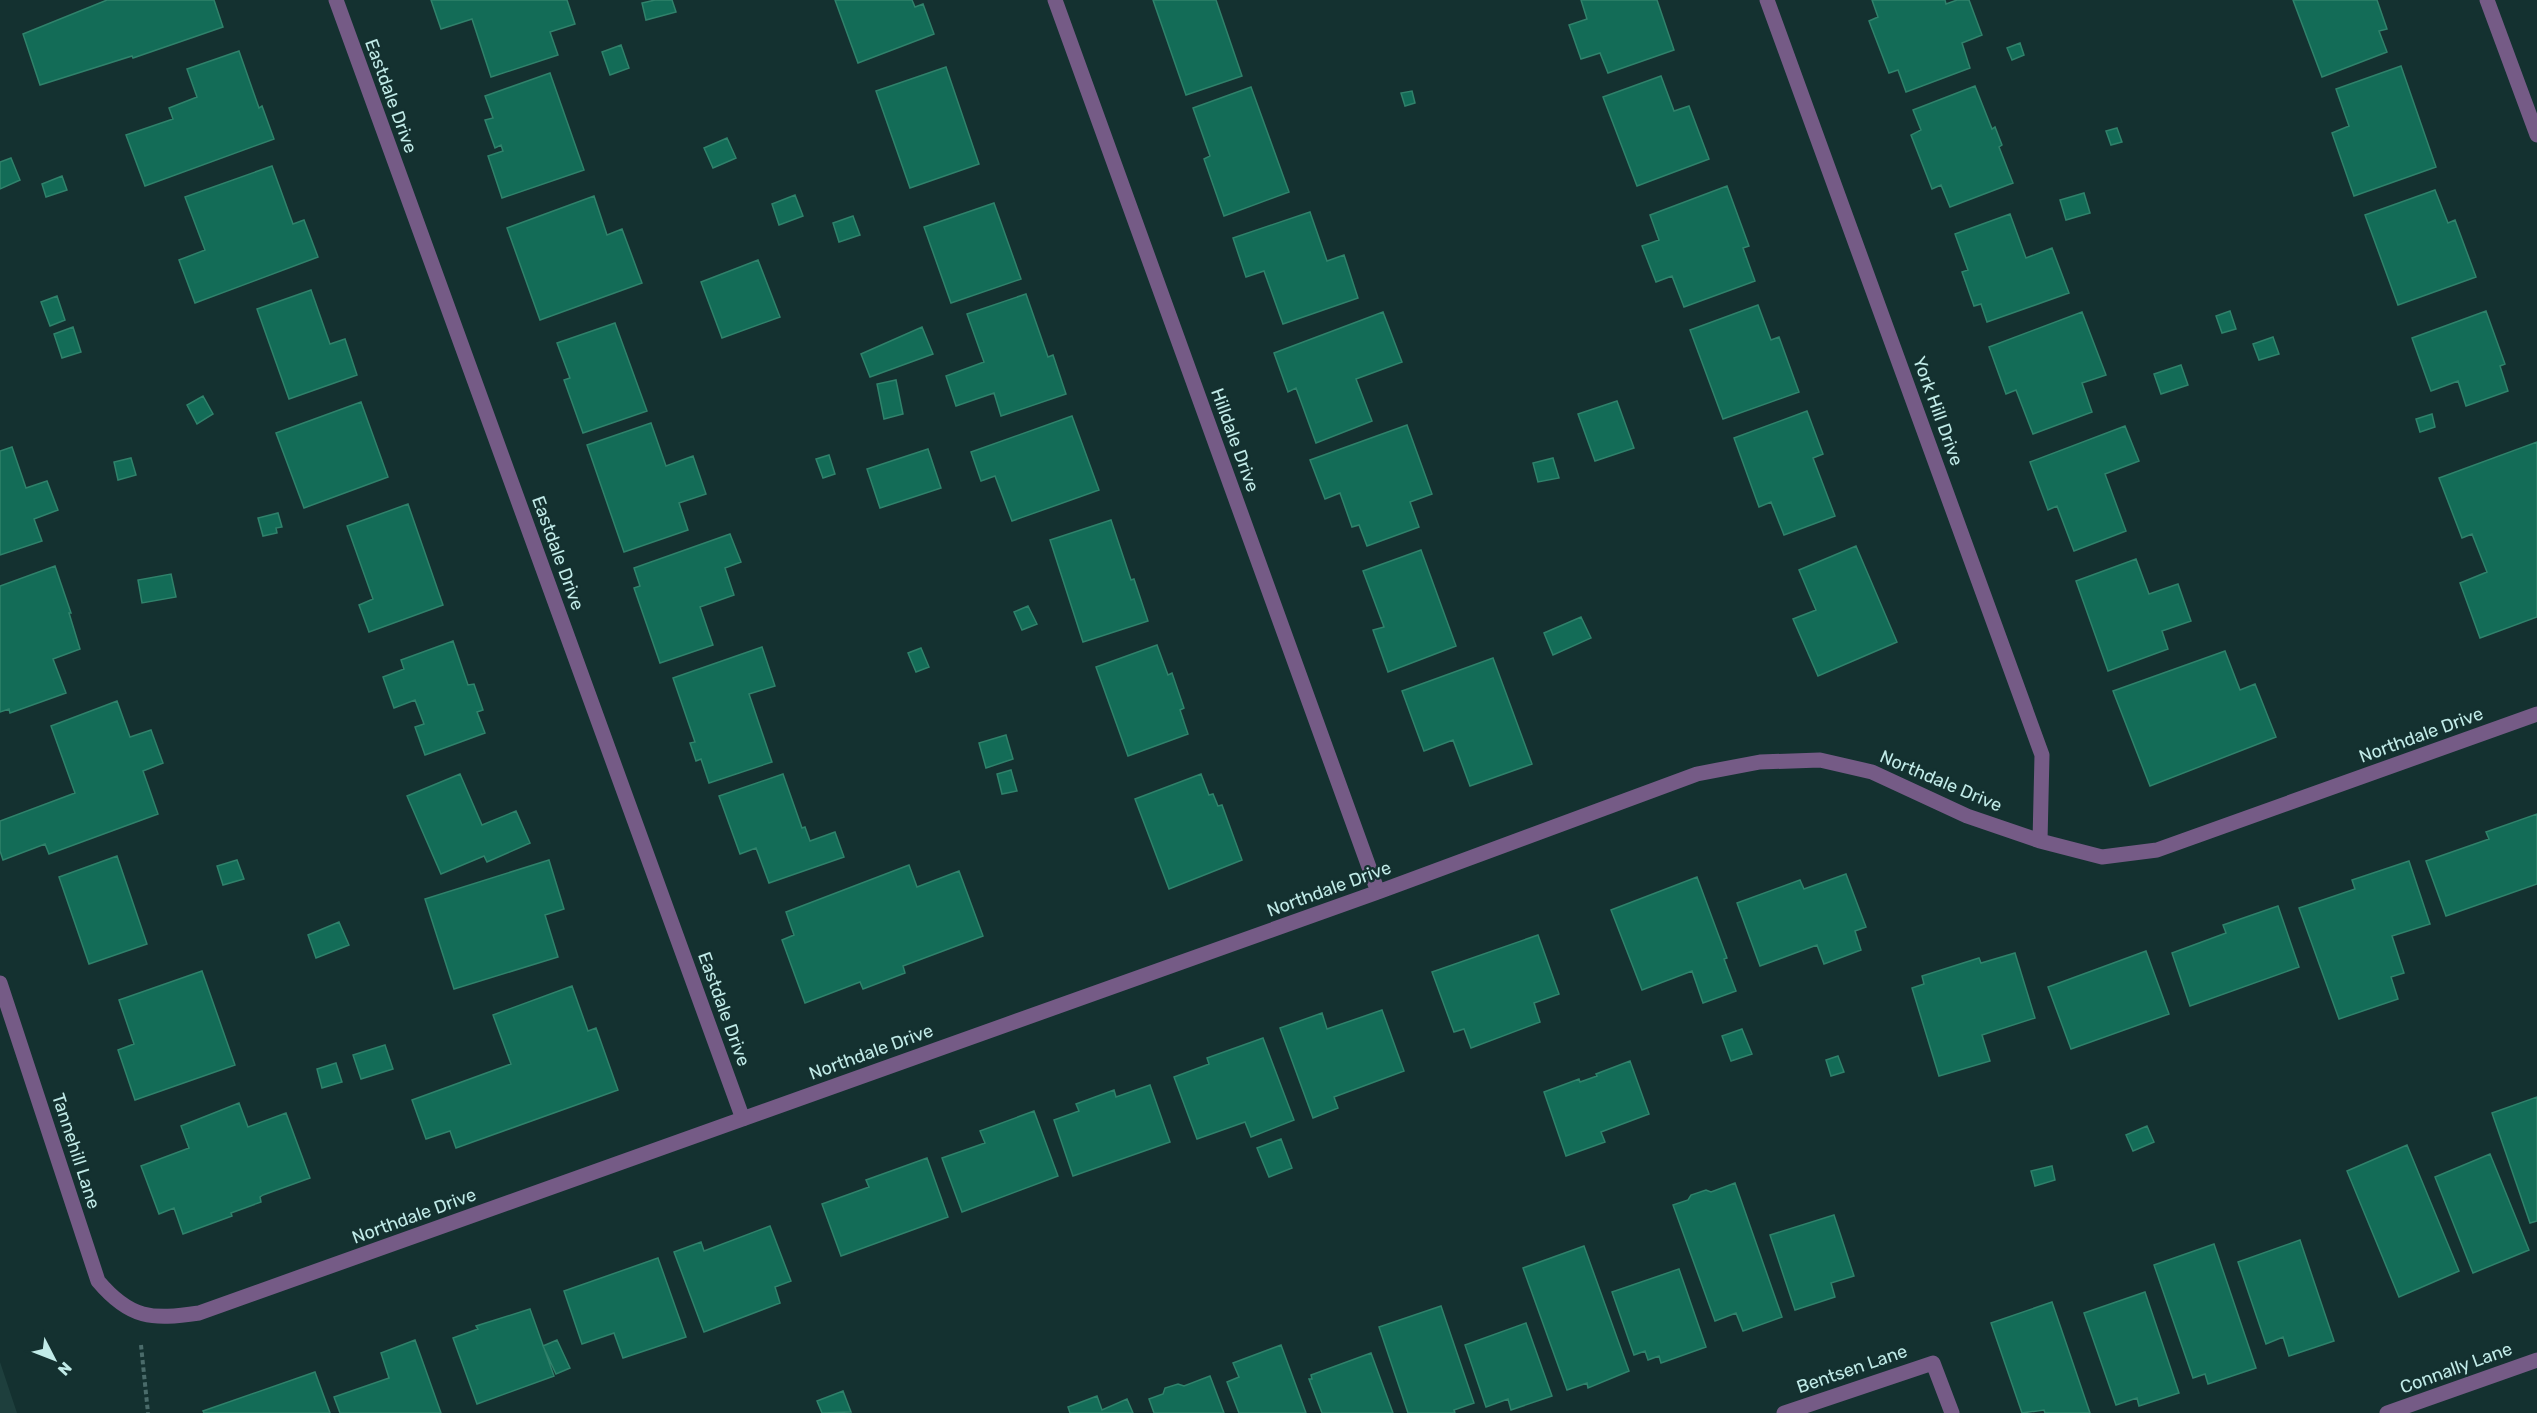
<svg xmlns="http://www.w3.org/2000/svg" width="2537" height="1413" viewBox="0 0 2537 1413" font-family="Rubik,sans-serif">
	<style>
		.built { fill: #1e3f3d }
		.building { fill: #136c57; stroke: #30826b; stroke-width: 1.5 }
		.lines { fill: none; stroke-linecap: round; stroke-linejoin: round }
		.path { stroke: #4a6b6a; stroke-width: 4; stroke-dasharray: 4.5 3; stroke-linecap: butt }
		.minor { stroke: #755b86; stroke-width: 15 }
		.labels { text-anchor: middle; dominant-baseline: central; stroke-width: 5; stroke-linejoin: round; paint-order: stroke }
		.street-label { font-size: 18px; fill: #c1ebe8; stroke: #143130 }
	</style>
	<rect width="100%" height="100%" fill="#143130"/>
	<!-- built -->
	<path class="built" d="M0 1362 17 1413H0Z"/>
	<!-- building -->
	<path class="building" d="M107 0H214L223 27 133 58 132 56 40 85 23 34Z
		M431 0H567L575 24 550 32 558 55 491 77 472 19 441 29Z
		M655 0H672L676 12 646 20 642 3Z
		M835 0H912L915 7 923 4 934 34 858 63Z
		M1153 0H1216L1242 76 1186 95Z
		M1581 0H1657L1674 50 1608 73 1600 53 1581 59 1569 25 1587 19Z
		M1872 0H1945L1946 4 1957 0H1969L1982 35 1962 43 1970 68 1906 92 1898 70 1889 73 1869 21 1878 17Z
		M2293 0H2377L2387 29 2379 31 2387 52 2322 77Z
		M2020 43 2024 55 2012 60 2007 48Z
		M621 45 629 68 610 75 602 52Z
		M239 51 259 108 262 106 274 139 145 186 126 135 173 119 169 108 197 97 187 69Z
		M2401 66 2436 167 2354 196 2332 133 2349 126 2336 89Z
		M946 67 979 164 910 188 876 91Z
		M550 73 584 170 502 198 488 156 503 151 501 145 495 148 485 120 493 118 485 96Z
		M1661 76 1674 111 1689 106 1709 159 1637 186 1603 97Z
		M1975 86 1992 129 1995 127 2002 145 1999 147 2013 183 1950 207 1941 185 1932 189 1911 135 1921 130 1913 110Z
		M1251 87 1289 192 1224 216 1204 159 1210 156 1193 108Z
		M1412 91 1415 103 1405 106 1401 93Z
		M2117 128 2122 142 2111 145 2106 131Z
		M727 138 736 158 713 168 704 148Z
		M11 158 20 180 0 189V162Z
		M272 166 293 224 304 220 318 257 195 303 179 260 205 250 185 197Z
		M62 176 67 190 46 197 42 184Z
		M1727 186 1749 246 1743 248 1755 281 1684 307 1672 276 1656 282 1642 246 1659 240 1650 215Z
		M2435 190 2448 223 2455 220 2476 277 2398 305 2365 215Z
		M2084 193 2090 213 2066 220 2060 200Z
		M795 195 803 216 779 225 772 204Z
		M594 196 607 235 622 229 642 283 540 320 507 228Z
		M994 203 1021 279 951 303 924 227Z
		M1310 212 1327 261 1344 255 1358 298 1283 324 1264 271 1246 277 1233 238Z
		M2010 214 2026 258 2052 248 2069 293 1987 322 1981 304 1974 306 1962 272 1968 270 1955 234Z
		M853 216 860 235 839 242 833 223Z
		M758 260 780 317 722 338 701 282Z
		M311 290 330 344 345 339 357 375 289 399 257 309Z
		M1026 294 1048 357 1053 355 1066 394 1001 416 994 393 956 406 946 376 984 362 967 314Z
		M57 296 65 320 50 326 41 302Z
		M1758 305 1771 340 1779 337 1799 392 1723 419 1690 330Z
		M2230 311 2236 329 2222 333 2216 316Z
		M2486 311 2505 364 2500 366 2508 391 2466 406 2458 381 2431 391 2412 338Z
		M1383 312 1402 362 1356 379 1372 421 1316 443 1296 388 1288 392 1274 353Z
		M2082 312 2106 375 2082 383 2092 412 2033 434 2016 390 2006 394 1989 347Z
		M615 323 647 411 583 433 564 380 570 378 557 343Z
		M73 327 81 352 62 358 54 334Z
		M922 327 933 354 870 377 861 354Z
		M2273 337 2279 354 2259 360 2253 344Z
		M2181 365 2188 385 2161 394 2154 374Z
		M896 380 903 414 884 419 877 384Z
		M203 396 213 414 197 424 187 405Z
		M1617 401 1634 448 1595 461 1578 414Z
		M361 402 388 477 304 508 276 433Z
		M1807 411 1823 454 1813 458 1835 516 1784 535 1771 502 1759 507 1734 438Z
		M2432 414 2435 427 2420 432 2416 419Z
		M1072 416 1099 490 1012 521 995 476 981 481 971 452Z
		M651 423 666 466 693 456 706 494 679 503 688 530 624 552 587 445Z
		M1407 425 1432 494 1410 502 1419 527 1367 546 1359 525 1352 527 1340 493 1325 499 1310 460Z
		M2125 426 2139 461 2105 474 2126 531 2074 551 2057 506 2048 510 2030 462Z
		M2537 442V617L2480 638 2460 583 2487 572 2472 534 2462 538 2439 478Z
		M12 447 26 488 47 481 58 510 34 519 42 541 0 555V451Z
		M928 449 941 488 880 508 867 469Z
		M829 455 835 474 823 478 816 459Z
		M131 458 136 475 118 480 114 462Z
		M1553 458 1559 478 1538 482 1533 463Z
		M408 504 443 605 369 632 359 605 373 599 347 526Z
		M278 513 282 527 276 528 277 533 263 536 258 518Z
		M1111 520 1131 580 1134 579 1148 621 1083 642 1050 540Z
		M730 534 741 562 725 568 734 595 700 607 713 645 660 663 634 588 640 586 634 568Z
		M1856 546 1897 642 1818 676 1793 619 1816 610 1799 570Z
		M1421 550 1456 646 1388 672 1373 630 1384 627 1363 571Z
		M2136 559 2149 594 2178 584 2191 621 2162 631 2168 649 2108 671 2076 581Z
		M55 566 71 613H69L80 649 53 659 66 693 10 713 9 709 0 712V586Z
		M171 574 176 597 142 603 138 580Z
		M1028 606 1037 624 1022 630 1014 612Z
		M1581 617 1591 638 1553 655 1544 633Z
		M453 641 468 685 474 684 482 707 483 710 477 712 485 733 425 755 415 727 424 724 415 700 394 708 383 677 404 669 401 660Z
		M1157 645 1168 675 1172 673 1184 708 1180 710 1188 734 1128 756 1096 667Z
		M762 647 775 686 749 694 772 762 709 783 701 759 696 761 690 743 695 742 673 678Z
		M921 648 929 667 916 672 908 653Z
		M2225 651 2240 690 2255 684 2276 737 2150 786 2113 691Z
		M1493 658 1532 764 1470 786 1453 740 1424 751 1402 691Z
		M117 701 130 737 151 730 163 763 143 771 158 814 49 854 45 844 3 860 0 851V821L75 793 51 726Z
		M1006 735 1013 759 986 768 979 743Z
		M1011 770 1017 791 1002 794 997 774Z
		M460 774 482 825 516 811 530 843 487 862 484 856 441 874 407 796Z
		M783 774 802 828 805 827 810 841 835 832 844 857 769 883 756 848 740 854 719 796Z
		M1201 774 1209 795 1213 794 1218 806 1222 805 1242 860 1169 889 1135 799Z
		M2537 814V884L2446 916 2426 861 2489 839 2486 832Z
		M117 856 147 944 89 964 59 877Z
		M237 860 244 879 223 885 217 866Z
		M549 860 564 909 545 915 558 957 454 989 425 899Z
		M2409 861 2430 924 2392 936 2404 973 2391 977 2398 999 2339 1019 2299 908 2355 889 2352 880Z
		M909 865 917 887 959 871 983 936 903 966 905 973 863 989 860 982 805 1003 782 940 794 935 786 912Z
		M1846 874 1866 927 1855 931 1861 950 1824 964 1817 945 1760 966 1737 903 1800 880 1804 889Z
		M1697 877 1727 958 1724 959 1736 991 1703 1003 1692 971 1642 990 1611 910Z
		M2278 906 2299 967 2190 1006 2172 953 2226 933 2223 925Z
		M339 922 349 945 316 958 308 935Z
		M1538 935 1559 994 1534 1003 1540 1022 1471 1048 1464 1029 1454 1032 1432 972Z
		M2146 951 2169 1014 2071 1049 2048 987Z
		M2015 953 2035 1018 1982 1035 1990 1061 1939 1076 1912 988 1924 984 1922 976 1979 958 1981 963Z
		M202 971 235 1065 135 1100 118 1050 134 1044 119 1000Z
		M572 986 588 1031 596 1028 618 1090 456 1148 450 1131 426 1139 412 1100 511 1064 493 1015Z
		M1382 1010 1404 1071 1334 1097 1338 1108 1313 1118 1280 1028 1322 1013 1327 1029Z
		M1742 1029 1752 1054 1731 1061 1722 1036Z
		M1263 1038 1294 1120 1251 1137 1245 1122 1197 1139 1174 1077 1209 1064 1207 1058Z
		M385 1045 393 1069 361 1079 353 1055Z
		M1838 1056 1844 1072 1831 1076 1826 1060Z
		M1630 1061 1649 1114 1601 1132 1605 1142 1566 1156 1544 1092 1579 1079 1580 1082 1597 1076 1596 1074Z
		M336 1063 342 1082 322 1088 317 1069Z
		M1150 1085 1170 1142 1073 1176 1054 1120 1079 1111 1076 1104 1114 1090 1116 1097Z
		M2537 1097V1221L2530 1223 2492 1113Z
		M239 1103 248 1127 286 1113 310 1178 263 1195 260 1197 261 1202 231 1213 232 1216 183 1234 174 1208 159 1214 141 1166 189 1148 181 1126Z
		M1034 1111 1058 1176 962 1212 942 1158 985 1143 980 1131Z
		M2147 1126 2154 1142 2133 1151 2126 1135Z
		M1281 1139 1292 1168 1269 1177 1257 1148Z
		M2407 1145 2459 1271 2399 1297 2347 1171Z
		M2490 1154 2529 1250 2473 1273 2435 1177Z
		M927 1158 948 1217 841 1256 822 1204 869 1187 866 1180Z
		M2052 1166 2055 1180 2035 1186 2031 1171Z
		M1735 1183 1782 1317 1743 1331 1736 1313 1715 1321 1673 1205 1688 1200 1691 1195 1706 1190 1711 1192Z
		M1834 1215 1854 1276 1831 1283 1835 1297 1795 1310 1770 1235Z
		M770 1226 791 1281 775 1287 780 1303 704 1332 674 1252 701 1242 704 1251Z
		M2300 1240 2334 1341 2289 1356 2283 1337 2266 1344 2238 1262Z
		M2214 1244 2256 1368 2208 1384 2205 1374 2193 1378 2154 1265Z
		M1584 1246 1629 1371 1588 1388 1587 1383 1567 1390 1523 1268Z
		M658 1258 686 1337 623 1358 614 1333 582 1344 564 1291Z
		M1679 1269 1706 1347 1661 1363 1659 1356 1648 1360 1645 1351 1634 1355 1612 1292Z
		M2145 1292 2179 1393 2139 1406 2137 1398 2116 1405 2084 1313Z
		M2052 1302 2090 1413H2045L2044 1410 2022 1413 1991 1323Z
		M1441 1306 1474 1403 1454 1410 1455 1413H1408L1379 1327Z
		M530 1309 554 1376 477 1404 453 1338 478 1329 476 1326Z
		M1526 1323 1552 1396 1511 1410 1508 1399 1486 1407 1465 1345Z
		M415 1340 441 1413H340L334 1397 389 1378 381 1353Z
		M557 1340 570 1368 556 1374 543 1346Z
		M1281 1345 1306 1413H1239L1227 1382 1239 1377 1233 1363Z
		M1371 1353 1393 1413H1322L1309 1379H1312L1311 1375Z
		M315 1372 330 1413H204L203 1411Z
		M1210 1376 1224 1413H1154L1149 1399 1163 1394 1165 1388 1178 1384 1184 1386Z
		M843 1391 851 1412 822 1413 817 1401Z
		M1097 1396 1102 1410 1127 1399 1133 1413H1070L1068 1407Z"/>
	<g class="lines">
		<!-- path -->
		<path class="path" d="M141 1345 148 1413"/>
		<!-- minor -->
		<path class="minor" d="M336 0 743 1119
			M1055 0 1378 892
			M1767 0 2042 755 2040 841
			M2487 0 2537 135
			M0 983 98 1281C130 1319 152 1320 199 1313L1378 892 1697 774 1760 762 1820 760 1872 772 1967 816 2040 841 2102 857 2157 850 2537 714
			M1784 1413 1933 1363 1952 1413
			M2387 1413 2537 1360"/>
	</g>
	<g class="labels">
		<!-- street labels -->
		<g class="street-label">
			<text transform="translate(391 96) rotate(70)">Eastdale Drive</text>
			<text transform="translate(1938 411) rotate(70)">York Hill Drive</text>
			<text transform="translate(1235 440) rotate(70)">Hilldale Drive</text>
			<text transform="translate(558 553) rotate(70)">Eastdale Drive</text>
			<text transform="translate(2421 735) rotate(-20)">Northdale Drive</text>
			<text transform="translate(1941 781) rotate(23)">Northdale Drive</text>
			<text transform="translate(1329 889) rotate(-20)">Northdale Drive</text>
			<text transform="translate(724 1009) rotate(70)">Eastdale Drive</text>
			<text transform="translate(871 1052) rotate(-20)">Northdale Drive</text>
			<text transform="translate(76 1151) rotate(72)">Tannehill Lane</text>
			<text transform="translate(414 1216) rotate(-20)">Northdale Drive</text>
			<text transform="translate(2456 1368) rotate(-20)">Connally Lane</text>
			<text transform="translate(1852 1369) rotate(-19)">Bentsen Lane</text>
		</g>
	</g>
	<!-- north arrow -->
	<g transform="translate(54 1359) rotate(132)" stroke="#143130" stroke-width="4.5" paint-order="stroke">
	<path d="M0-4.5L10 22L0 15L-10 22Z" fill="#c1ebe8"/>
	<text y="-9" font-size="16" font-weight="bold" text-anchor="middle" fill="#c1ebe8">N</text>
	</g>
</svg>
